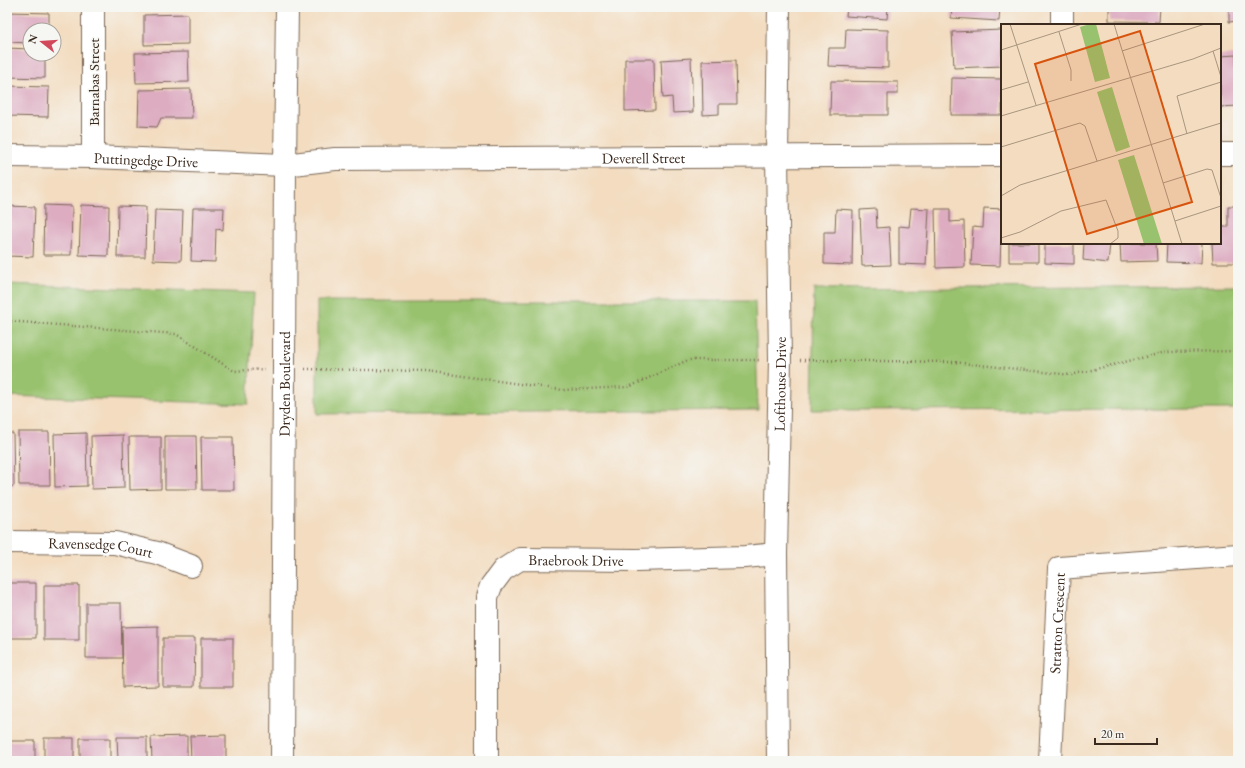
<svg xmlns="http://www.w3.org/2000/svg" width="1245" height="768" viewBox="0 0 1245 768" font-family="'EB Garamond',serif">
	<style>
		.green { fill: #99c26e; stroke: #6a7646 }
		.building { fill: #ddacc1 }
		.lines { fill: none; stroke-linecap: round; stroke-linejoin: round }
		.minor-casing { stroke: #7b6856; stroke-width: 24 }
		.tertiary-casing { stroke: #7b6856; stroke-width: 24 }
		.path { stroke: #7b6856; stroke-width: 2.5; stroke-dasharray: 1 3; stroke-linecap: butt }
		.minor { stroke: #fff; stroke-width: 22 }
		.tertiary { stroke: #fff; stroke-width: 22 }
		.labels { text-anchor: middle; dominant-baseline: central; stroke-width: 3; stroke-linejoin: round; paint-order: stroke }
		.street-label { font-size: 15px; fill: #3b2a1e; stroke: #f6f6f2 }
		.inset-road { fill: none; stroke: #a9957f; stroke-width: 1 }
		.view { fill: #d7540e; fill-opacity: 0.15; stroke: #d7540e; stroke-width: 2 }
		.inset-edge { fill: none; stroke: #3b2a1e; stroke-width: 2 }
	</style>
	<rect width="100%" height="100%" fill="#f6f6f2"/>
	<filter id="ink" filterUnits="userSpaceOnUse"><feTurbulence type="fractalNoise" baseFrequency=".025" numOctaves="2"/><feDisplacementMap in="SourceGraphic" scale="8" xChannelSelector="R" yChannelSelector="G"/><feConvolveMatrix kernelMatrix="1 2 1 2 8 2 1 2 1" color-interpolation-filters="sRGB"/></filter>
	<filter id="wash" filterUnits="userSpaceOnUse"><feTurbulence type="fractalNoise" baseFrequency=".012" numOctaves="4" result="noise"/><feDisplacementMap in="SourceGraphic" scale="16" xChannelSelector="R" yChannelSelector="G"/><feGaussianBlur stdDeviation="0.9" result="paint"/><feColorMatrix in="noise" values="0 0 0 0 0 0 0 0 0 0 0 0 0 0 0 0 0 1.4 0 .05"/><feComposite in="paint" operator="in"/></filter>
	<g filter="url(#wash)">
		<rect width="100%" height="100%" fill="#f3dcbf"/>
		<!-- green -->
		<path class="green" d="M7 284 254 293 248 404 7 396Z
			M1238 286V409L812 410 814 289Z
			M317 301H755L758 410 317 414Z"/>
		<g id="blocks">
			<!-- building -->
			<path class="building" d="M847 7H888L887 19 846 16Z
				M952 7H1000L999 21 951 18Z
				M1109 7H1160L1159 22 1109 21Z
				M1229 7H1238V21L1229 22Z
				M7 12 49 13V30H30V43L7 42Z
				M188 14V44L144 45V15Z
				M846 29 888 30V68L828 66 829 48H845Z
				M1002 30V66L954 68 952 32Z
				M7 48 30 49V54H45V78L7 77Z
				M188 52 189 82 136 83 135 53Z
				M1236 55 1238 106 1220 107V56Z
				M691 58 693 112 673 113 672 97 663 98 661 60Z
				M625 59H654L655 110 625 111Z
				M736 60 737 104H719V114L703 115 702 61Z
				M952 78 1002 79V115H951Z
				M831 81 898 82V94H888V115H830Z
				M7 86 49 87 48 117 7 116Z
				M191 89 192 118H161L157 127 138 126 139 90Z
				M44 205 72 206 71 255H43Z
				M81 205 109 206 108 256 79 255Z
				M7 206 35 207 33 257 7 256Z
				M118 206 146 207 145 257H117Z
				M1228 206H1238V263H1213L1212 243H1220V227H1228Z
				M193 208H224L223 230 216 229 215 262 191 261Z
				M911 208 929 209 926 265 899 264V226L909 227Z
				M984 208 1002 209 1000 266 971 265 973 227 983 228Z
				M836 209 853 210 852 265 824 264V232H835Z
				M876 209 877 228 889 227 891 265 862 266 860 210Z
				M935 209H950V222L964 221 965 267 936 268Z
				M155 210 183 211 181 261 153 260Z
				M1009 243H1038V262H1009Z
				M1045 243H1074V264L1045 263Z
				M1084 243H1110L1108 263 1083 260Z
				M1120 243H1156L1157 261 1121 262Z
				M1167 243H1202L1201 263 1166 262Z
				M18 432H49L50 485H19Z
				M7 433H13L14 486 7 487Z
				M86 433 87 486 55 487 54 434Z
				M123 435 124 488 92 489 91 436Z
				M165 436H196L197 489H165Z
				M129 437H161V489L130 490Z
				M201 437H233L234 490H202Z
				M7 583H36V638H7Z
				M44 585H79V640H44Z
				M86 603H121L122 658H86Z
				M158 626V686L123 687 122 627Z
				M163 638H195L194 687H163Z
				M201 638H233V687H201Z
				M226 735V761H191L190 736Z
				M187 736V761H152L151 737Z
				M117 737H147V761H118Z
				M44 738H74V761H44Z
				M80 738H110V761H80Z
				M7 741H35V761H7Z"/>
		</g>
	</g>
	<g filter="url(#ink)">
		<use href="#blocks" fill-opacity="0" stroke="#7b6856" stroke-width="1"/>
		<g class="lines">
			<defs>
				<g id="minor">
					<path d="M1062 7V25"/>
					<path d="M1220 154H1238"/>
					<path id="s1" d="M7 156 93 157 285 165 335 159 1002 155"/>
					<path d="M93 157V7"/>
					<path id="s2" d="M7 542 115 543 157 553 191 566"/>
					<path id="s3" d="M487 761V597L491 586 503 570 520 559 636 560 745 557 776 554"/>
					<path id="s4" d="M778 761 776 554 780 359 777 156 779 7"/>
					<path id="s5" d="M1050 761 1059 568 1238 555"/>
				</g>
				<g id="tertiary">
					<path id="s6" d="M282 761 285 165 287 7"/>
				</g>
			</defs>
			<!-- minor casing -->
			<use href="#minor" class="minor-casing"/>
			<!-- tertiary casing -->
			<use href="#tertiary" class="tertiary-casing"/>
			<!-- path -->
			<path class="path" d="M7 321 176 334 234 371 264 369
				M800 360 953 362 1071 375 1166 352 1238 351
				M305 369 427 371 563 390 629 387 688 360H759"/>
			<!-- minor -->
			<use href="#minor" class="minor"/>
			<!-- tertiary -->
			<use href="#tertiary" class="tertiary"/>
		</g>
	</g>
	<g class="labels">
		<!-- street labels -->
		<g class="street-label">
			<text transform="translate(93 82) rotate(-90)">Barnabas Street</text>
			<text stroke="none"><textPath href="#s1" startOffset="637">Deverell Street</textPath></text>
			<text stroke="none"><textPath href="#s1" startOffset="139">Puttingedge Drive</textPath></text>
			<text stroke="none"><textPath href="#s6" startOffset="377">Dryden Boulevard</textPath></text>
			<text stroke="none"><textPath href="#s4" startOffset="377">Lofthouse Drive</textPath></text>
			<text stroke="none"><textPath href="#s2" startOffset="94">Ravensedge Court</textPath></text>
			<text stroke="none"><textPath href="#s3" startOffset="272">Braebrook Drive</textPath></text>
			<text stroke="none"><textPath href="#s5" startOffset="138">Stratton Crescent</textPath></text>
		</g>
	</g>
	<!-- overview -->
	<g transform="translate(1001 24)">
		<rect width="220" height="220" fill="#f3dcbf"/>
		<path d="M89 0H95L109 54 94 58 79 3ZM111 63 129 123 115 128 96 68ZM133 131 161 220H143L117 136Z" fill="#99c26e"/>
		<path class="inset-road" d="M9 0 35 81M113 0 181 220M58 8 70 46V57M0 26 81 0M121 27 204 0M212 27 220 53M0 66 27 58M0 92 192 35 220 24M186 110 176 72 220 58M0 123 79 99 84 102 96 137M162 159 206 145 211 146 220 174M0 172 19 161 220 99M174 197 220 182M0 214 19 208 60 187 105 176 117 207V214L109 220"/>
		<path class="view" d="M139 7 191 178 86 210 34 40Z"/>
		<rect width="220" height="220" class="inset-edge"/>
	</g>
	<!-- margin -->
	<rect width="1245" height="768" fill="none" stroke="#f6f6f2" stroke-width="24"/>
	<!-- north arrow -->
	<g transform="translate(42 42) rotate(287)"><circle r="19" fill="#f6f6f2" stroke="#aba49d"/>
	<path d="M0-3L7 15L0 10L-7 15Z" fill="#d1495b"/>
	<text y="-6" font-size="11" font-weight="bold" text-anchor="middle" fill="#3b2a1e">N</text>
	</g>
	<!-- scale -->
	<path d="M1095 738v6h62v-6" fill="none" stroke="#3b2a1e" stroke-width="2"/>
	<text x="1101" y="738" font-size="12" fill="#3b2a1e" stroke="#f6f6f2" stroke-width="3" paint-order="stroke">20 m</text>
</svg>
